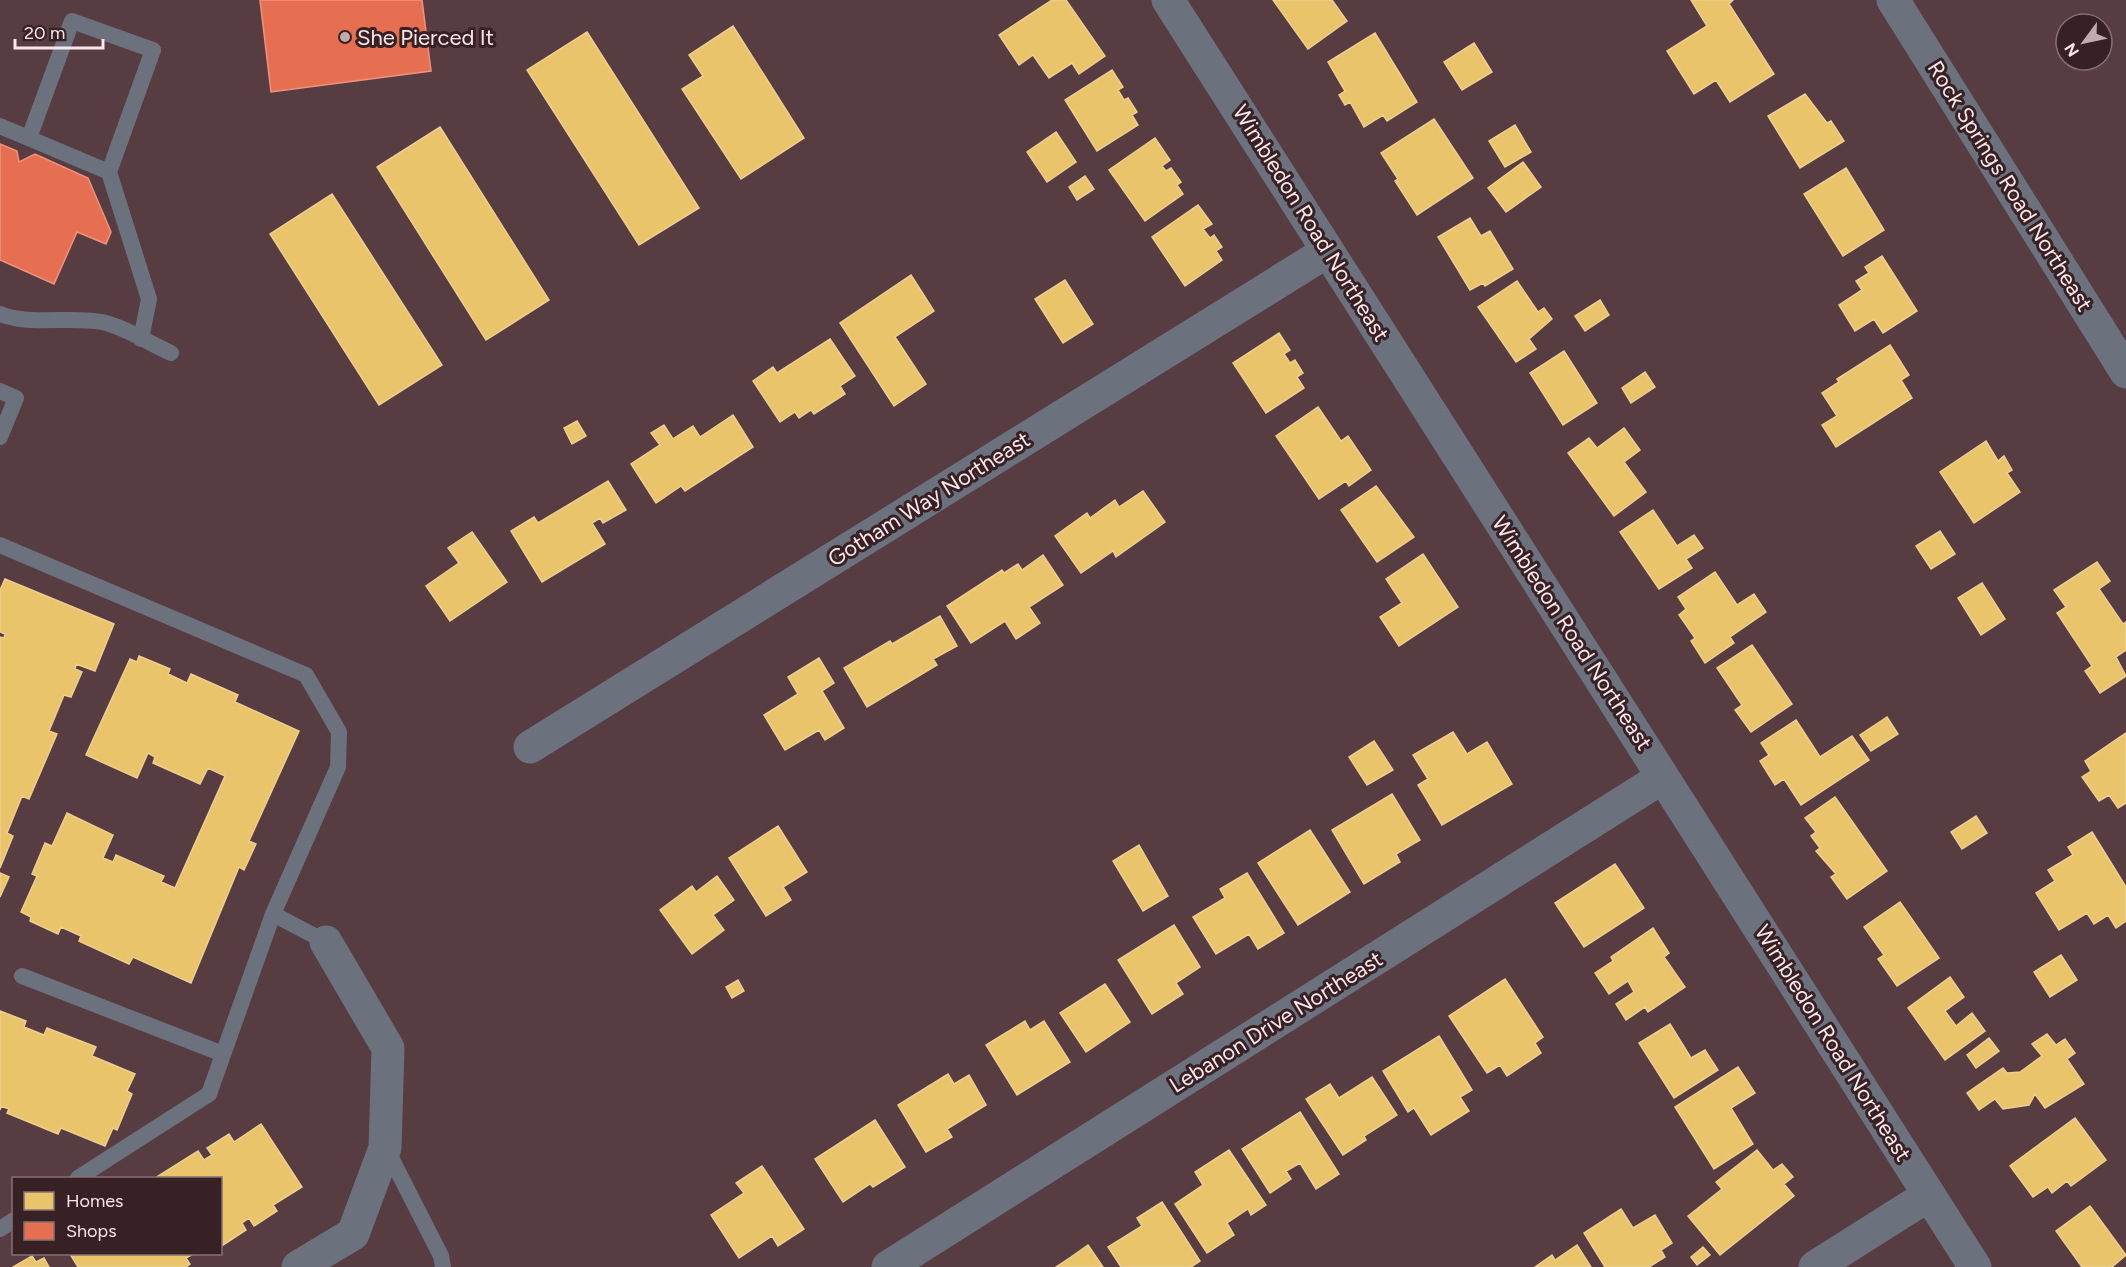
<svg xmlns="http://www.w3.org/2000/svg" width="2126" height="1267" viewBox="0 0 2126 1267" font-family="Figtree,sans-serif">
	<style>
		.homes { fill: #e9c46a; stroke: #eece90; stroke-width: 1.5 }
		.shops { fill: #e76f51; stroke: #ed937f; stroke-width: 1.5 }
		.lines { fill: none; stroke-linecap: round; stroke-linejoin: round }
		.lane { stroke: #6b727e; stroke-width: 16 }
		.street { stroke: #6b727e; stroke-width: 33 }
		.poi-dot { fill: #c2abaf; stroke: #382125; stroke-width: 2 }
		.labels { text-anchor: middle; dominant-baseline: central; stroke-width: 6; stroke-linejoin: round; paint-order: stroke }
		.poi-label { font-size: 22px; fill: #fbe7ea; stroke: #382125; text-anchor: start }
		.street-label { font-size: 22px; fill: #fbe7ea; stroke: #382125 }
	</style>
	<rect width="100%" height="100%" fill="#573c41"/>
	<!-- homes -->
	<path class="homes" d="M1052 0H1066L1105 56 1079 74 1072 63 1049 78 1033 55 1019 65 999 35Z
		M1273 0H1332L1347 21 1308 49Z
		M1691 0H1733L1729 4 1774 74 1730 102 1716 80 1694 94 1667 51 1707 26Z
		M733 26 804 138 741 179 682 89 703 76 689 55Z
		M587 32 699 208 639 245 527 70Z
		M1375 33 1417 102 1387 121 1383 115 1364 127 1350 102 1345 105 1339 95 1345 91 1328 62Z
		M1474 43 1492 72 1462 90 1444 62Z
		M1112 70 1123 87 1118 90 1124 100 1128 98 1137 112 1132 115 1138 125 1097 151 1065 100Z
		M1805 94 1827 123 1831 121 1844 141 1800 168 1768 116Z
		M1434 119 1473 178 1417 215 1395 181 1398 179 1381 153Z
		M1515 125 1531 152 1505 167 1489 141Z
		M440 127 549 300 486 340 377 167Z
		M1056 132 1076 162 1047 182 1027 152Z
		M1155 138 1170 160 1162 166 1166 171 1171 168 1181 182 1177 185 1183 194 1145 221 1109 170Z
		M1523 162 1541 187 1506 212 1488 188Z
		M1846 168 1884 230 1843 256 1804 194Z
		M1085 176 1094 189 1077 200 1069 187Z
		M332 194 442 365 379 405 270 234Z
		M1198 205 1212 224 1203 229 1210 238 1214 235 1222 247 1216 251 1222 260 1185 286 1152 237Z
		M1470 218 1481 236 1490 231 1513 269 1485 286 1483 283 1470 290 1438 237Z
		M1882 256 1917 311 1883 333 1874 319 1855 331 1839 305 1862 290 1856 281 1869 273 1865 267Z
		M911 275 934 311 895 337 926 384 894 406 840 323Z
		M1065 280 1093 324 1063 343 1035 299Z
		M1517 281 1538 312 1544 308 1552 319 1529 339 1536 349 1516 362 1478 307Z
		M1600 300 1609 315 1585 331 1575 316Z
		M1279 333 1290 350 1284 354 1290 363 1295 360 1303 373 1297 377 1304 388 1266 413 1233 363Z
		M830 339 855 376 840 386 845 394 814 414 811 410 799 418 795 412 780 422 753 381 773 367 777 373Z
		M1890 345 1909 375 1901 380 1912 398 1836 447 1822 425 1837 416 1822 393 1839 382 1837 379Z
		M1564 351 1597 403 1563 425 1530 373Z
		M1645 372 1655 387 1631 403 1622 388Z
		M1318 407 1341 441 1348 436 1371 470 1349 486 1346 481 1319 499 1276 436Z
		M733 415 753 447 685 491 681 486 656 503 631 464 660 445 651 433 664 425 673 439 693 426 700 437Z
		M577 421 586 436 572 444 564 428Z
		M1624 428 1640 450 1624 462 1646 492 1614 516 1568 453 1589 438 1597 448Z
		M1986 441 1998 461 2004 456 2012 470 2007 473 2020 492 1974 523 1940 472Z
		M608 481 626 510 603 523 600 518 592 523 605 544 542 582 511 531 534 517 538 523Z
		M1376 486 1414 537 1377 562 1341 510Z
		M1143 491 1165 522 1116 557 1113 551 1081 573 1055 536 1087 513 1090 518 1115 500 1119 507Z
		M1653 510 1677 546 1694 535 1703 548 1686 559 1692 568 1659 589 1620 532Z
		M1940 531 1955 554 1931 569 1916 546Z
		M472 532 507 582 450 621 426 586 459 563 448 548Z
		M1423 554 1458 607 1399 646 1380 617 1402 603 1386 579Z
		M1043 555 1063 585 1029 607 1040 623 1016 639 1005 621 971 643 947 606 1002 570 1004 573 1018 564 1022 570Z
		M2097 562 2110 581 2099 589 2123 624 2126 622V650L2116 657 2126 676 2100 693 2085 671 2092 666 2057 613 2066 607 2054 590Z
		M1715 572 1737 605 1754 594 1766 612 1730 637 1734 643 1705 663 1691 641 1695 638 1679 615 1686 609 1678 597Z
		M5 579 114 624 95 671 76 664 75 669 82 672 71 697 64 695 49 731 57 734 29 799 22 796 7 833 13 836 0 868V637L4 638 5 634 0 632V590Z
		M1982 583 2005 619 1981 635 1958 598Z
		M940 616 957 646 933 659 937 665 867 707 844 668 890 641 892 644Z
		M1752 645 1792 704 1751 732 1735 710 1742 705 1717 668Z
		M139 656 170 669 168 674 187 683 191 674 238 695 235 702 299 731 249 841 256 844 244 870 239 867 191 983 133 957 129 964 79 941 81 936 61 927 58 934 30 921 31 917 21 912 37 876 32 874 45 843 52 846 67 813 113 835 103 858 113 862 116 855 164 876 161 882 175 888 225 776 208 768 200 784 153 763 155 757 148 753 137 778 86 755 130 659 137 662Z
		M819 658 834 683 822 691 844 728 825 740 819 730 785 750 764 715 798 694 788 677Z
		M1887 717 1898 734 1871 751 1860 735Z
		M1796 720 1820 757 1852 736 1869 760 1801 805 1784 779 1775 785 1760 761 1769 755 1761 743Z
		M1453 732 1467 754 1487 742 1512 784 1442 825 1418 785 1428 779 1413 755Z
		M2126 733V803L2118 808 2109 795 2099 801 2082 777 2091 771 2085 761Z
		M1374 741 1393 770 1367 785 1349 757Z
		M1392 794 1420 840 1396 854 1400 862 1364 884 1332 830Z
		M1835 797 1887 871 1847 899 1831 877 1836 874 1816 851 1820 848 1811 836 1816 832 1805 818Z
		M1976 816 1987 833 1962 849 1951 832Z
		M778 826 807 872 783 887 791 900 766 916 729 858Z
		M1310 830 1350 892 1298 925 1258 863Z
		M2092 832 2126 887V921L2116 928 2108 915 2094 924 2087 913 2059 930 2036 893 2055 881 2048 870 2073 855 2068 847Z
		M1139 845 1168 896 1143 911 1113 861Z
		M1615 864 1644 908 1584 947 1555 903Z
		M0 873 9 877 0 897Z
		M1247 873 1284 933 1258 949 1249 934 1216 954 1193 917 1225 898 1220 889Z
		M717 876 734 900 713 915 724 930 692 954 660 910 692 886 696 892Z
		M1900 902 1939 958 1897 986 1878 959 1884 955 1864 927Z
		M1174 925 1200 967 1176 983 1183 994 1152 1014 1118 960Z
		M1653 928 1669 953 1664 957 1685 987 1648 1012 1645 1007 1626 1020 1616 1004 1634 992 1628 981 1609 994 1595 973 1613 961 1611 957Z
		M2061 955 2077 980 2050 997 2034 972Z
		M1950 977 1964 997 1945 1011 1956 1026 1972 1013 1985 1031 1945 1060 1908 1008Z
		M1505 979 1543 1037 1535 1043 1541 1053 1507 1076 1500 1065 1487 1073 1449 1016Z
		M738 980 744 991 732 998 726 987Z
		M1105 984 1130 1022 1086 1052 1060 1013Z
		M0 1011 26 1021 24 1027 44 1035 47 1028 96 1047 92 1056 135 1074 127 1091 132 1094 117 1130 113 1128 105 1146 61 1128 58 1134 7 1113 9 1109 1 1106 0 1110Z
		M1025 1021 1030 1030 1044 1021 1070 1062 1017 1095 986 1045Z
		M1670 1024 1691 1058 1705 1050 1718 1070 1674 1098 1639 1043Z
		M2047 1034 2056 1045 2065 1039 2075 1053 2067 1059 2084 1084 2045 1108 2035 1094 2029 1105 2003 1109 1995 1099 1979 1110 1967 1093 2003 1068 2007 1073 2020 1072 2042 1056 2032 1044Z
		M1439 1036 1472 1090 1460 1097 1469 1111 1431 1135 1414 1108 1408 1112 1383 1071Z
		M1989 1038 1999 1051 1976 1068 1967 1055Z
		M1738 1067 1755 1093 1731 1108 1753 1144 1714 1169 1675 1107Z
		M948 1074 954 1084 969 1075 986 1105 947 1129 952 1137 926 1152 898 1105Z
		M1372 1077 1397 1115 1364 1136 1366 1140 1343 1155 1306 1099 1330 1084 1339 1098Z
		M1300 1112 1339 1174 1316 1189 1300 1163 1286 1171 1291 1179 1270 1193 1242 1149Z
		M2075 1118 2106 1160 2071 1186 2067 1181 2052 1193 2048 1187 2033 1197 2010 1166Z
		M875 1120 905 1167 873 1187 870 1184 843 1202 815 1159Z
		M261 1124 302 1187 273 1205 277 1211 254 1226 249 1218 242 1223 246 1230 220 1247V1178H155L198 1151 204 1160 212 1155 207 1148 229 1134 234 1142Z
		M1229 1150 1266 1205 1251 1215 1248 1209 1227 1223 1234 1235 1207 1253 1175 1204 1203 1185 1195 1172Z
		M1757 1150 1773 1170 1782 1164 1793 1177 1784 1184 1794 1196 1720 1255 1688 1216 1722 1189 1716 1182Z
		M762 1166 804 1229 778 1246 772 1236 739 1258 711 1215 744 1193 736 1183Z
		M1162 1202 1200 1261 1191 1267H1121L1108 1247 1142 1226 1137 1218Z
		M2090 1206 2126 1255 2112 1267H2082L2056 1231Z
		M1621 1209 1633 1228 1655 1215 1672 1243 1661 1250 1665 1257 1649 1267H1605L1584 1233Z
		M1088 1245 1103 1267H1056L1071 1257Z
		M1577 1245 1591 1267H1535L1552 1255 1555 1260Z
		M1703 1247 1710 1255 1697 1265 1691 1257Z
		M70 1254H193L186 1258 190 1264 186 1267H78Z
		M32 1256 36 1262 44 1258 49 1267H13Z"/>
	<!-- shops -->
	<path class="shops" d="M260 0H422L431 71 271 92Z
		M0 144 17 151 19 162 35 154 88 178 111 232 106 244 77 232 54 284 0 260Z"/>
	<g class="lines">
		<!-- lane -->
		<path class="lane" d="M0 126 109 172 153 50 72 21 29 138
			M109 172 149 299 141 339
			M0 314C29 326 69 316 102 322 125 327 149 343 171 353
			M0 391 16 398 0 437
			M0 545 306 675 339 732 338 767 273 914
			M22 976 223 1054
			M386 1148 441 1256 443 1267
			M78 1178 209 1094 273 914 326 942
			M0 1229 14 1220"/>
		<!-- street -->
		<path class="street" d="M1168 0 1975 1267
			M1893 0 2126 372
			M530 747 1328 251
			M298 1267 353 1234 385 1148 388 1048 326 942
			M888 1267 1663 777
			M1815 1267 1929 1195"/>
	</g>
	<!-- markers -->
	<circle class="poi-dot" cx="345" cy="37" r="6"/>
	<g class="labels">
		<!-- poi labels -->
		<g class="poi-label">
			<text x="357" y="37">She Pierced It</text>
		</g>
		<!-- street labels -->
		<g class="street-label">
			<text transform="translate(2010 186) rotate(58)">Rock Springs Road Northeast</text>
			<text transform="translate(1311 223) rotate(58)">Wimbledon Road Northeast</text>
			<text transform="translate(929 499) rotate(-32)">Gotham Way Northeast</text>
			<text transform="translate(1572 633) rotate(57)">Wimbledon Road Northeast</text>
			<text transform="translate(1276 1022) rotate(-32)">Lebanon Drive Northeast</text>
			<text transform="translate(1833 1043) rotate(58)">Wimbledon Road Northeast</text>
		</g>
	</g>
	<!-- legend -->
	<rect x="12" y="1177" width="210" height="78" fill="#382125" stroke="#867074" stroke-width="1.5"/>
	<rect x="24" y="1192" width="30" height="18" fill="#e9c46a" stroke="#867074" stroke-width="1.5"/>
	<text x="66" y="1207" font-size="18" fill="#fbe7ea">Homes</text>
	<rect x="24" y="1222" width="30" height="18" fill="#e76f51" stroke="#867074" stroke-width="1.5"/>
	<text x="66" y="1237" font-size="18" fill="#fbe7ea">Shops</text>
	<!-- north arrow -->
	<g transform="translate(2084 42) rotate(237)"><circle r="28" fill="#382125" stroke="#867074" stroke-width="1.5"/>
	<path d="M0-4.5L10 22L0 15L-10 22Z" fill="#c2abaf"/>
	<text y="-9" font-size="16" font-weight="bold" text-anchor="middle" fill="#fbe7ea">N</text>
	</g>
	<!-- scale -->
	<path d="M15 39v9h88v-9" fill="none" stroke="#fbe7ea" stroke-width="3"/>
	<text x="24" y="39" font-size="18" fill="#fbe7ea" stroke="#382125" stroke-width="4.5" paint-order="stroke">20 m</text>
</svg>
